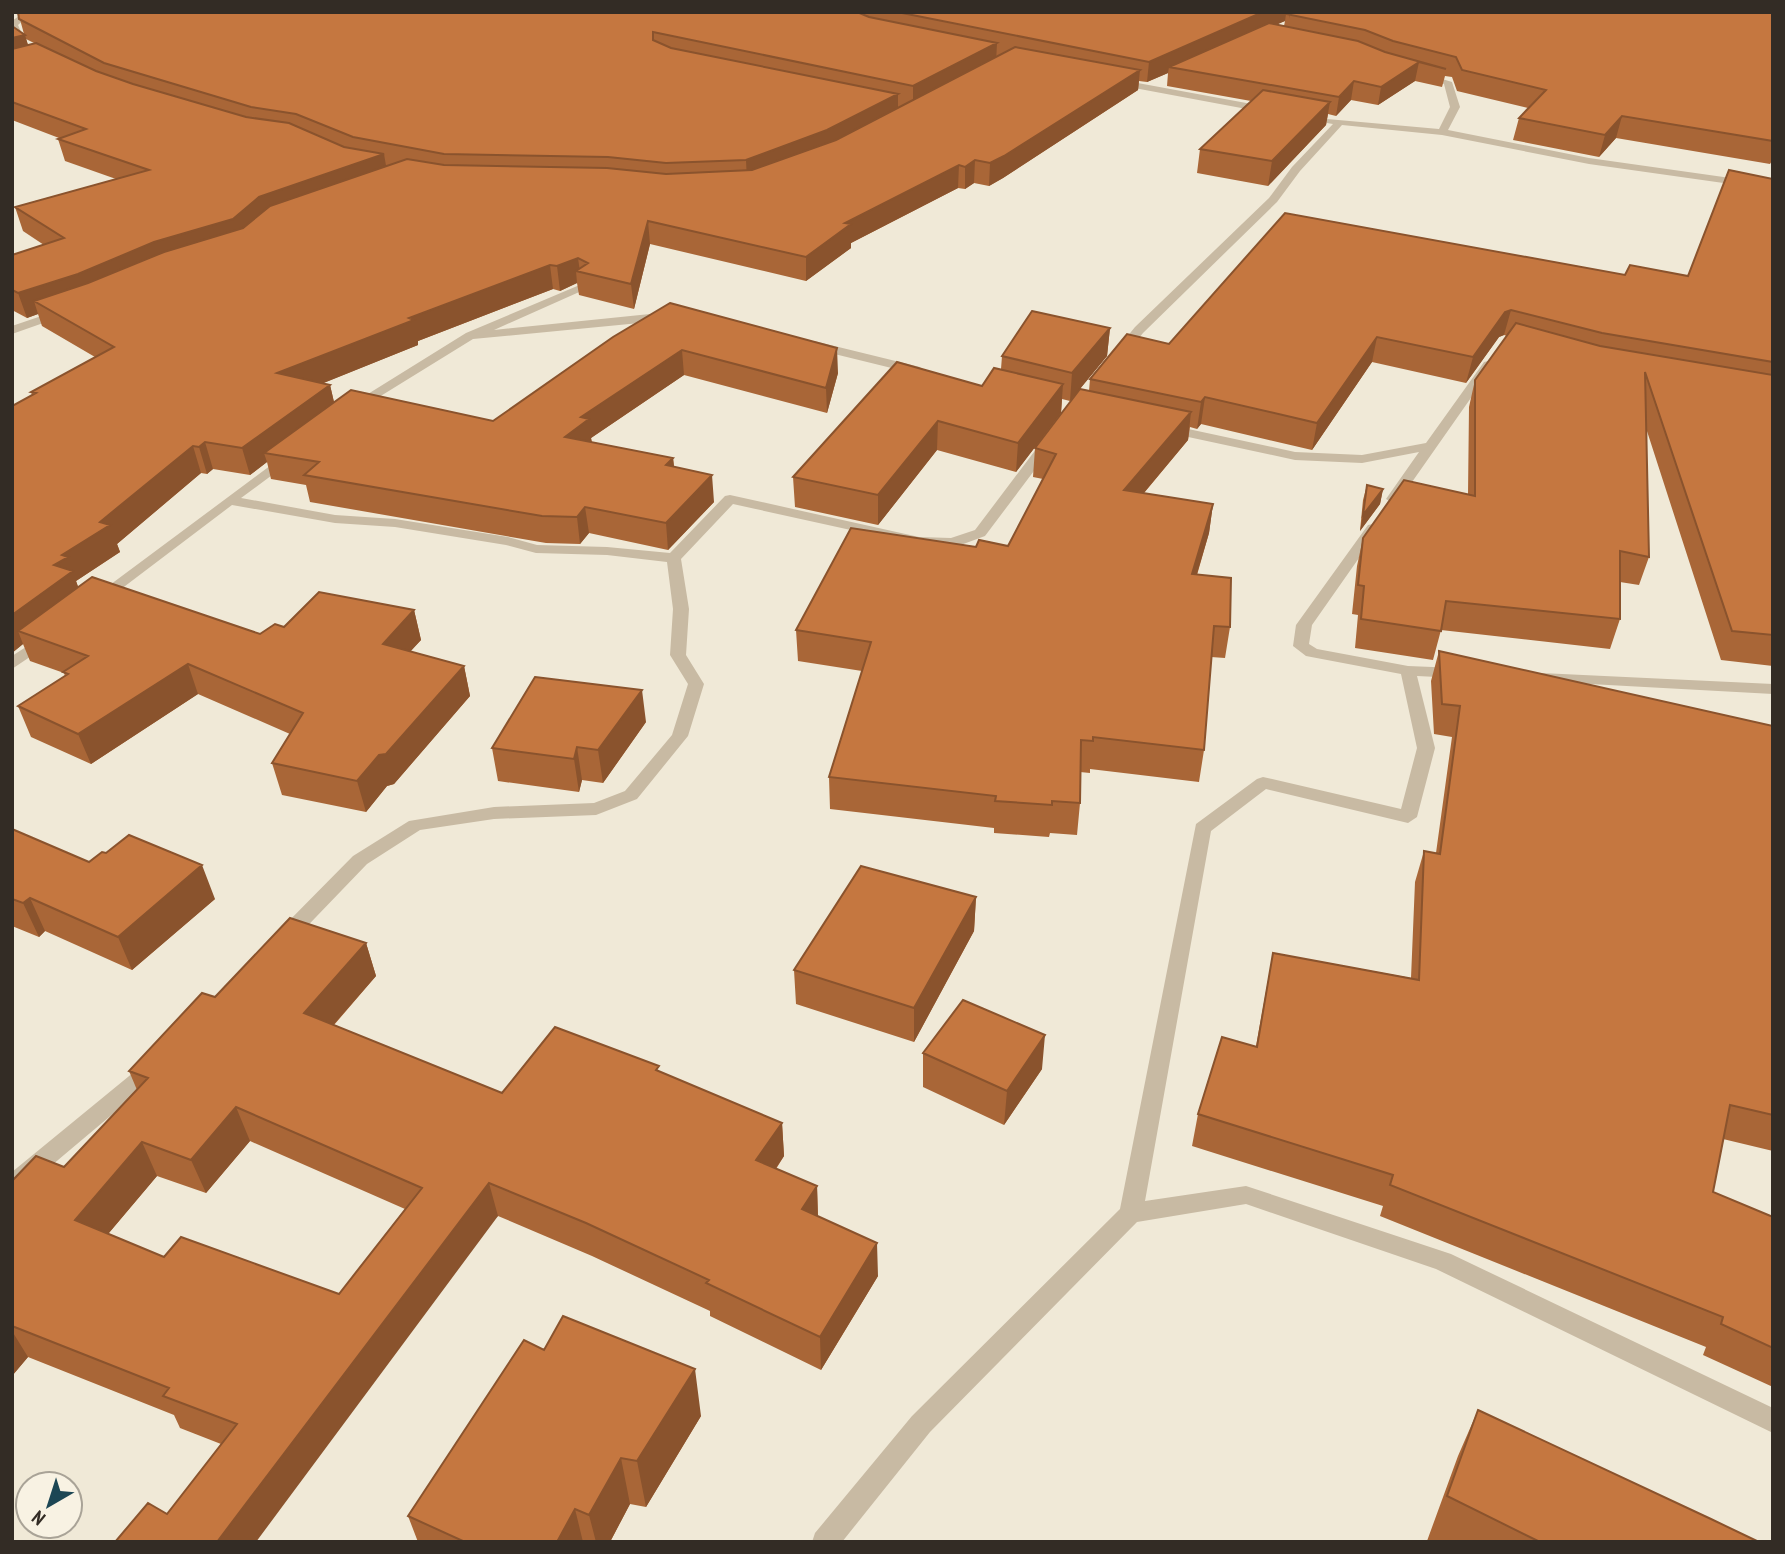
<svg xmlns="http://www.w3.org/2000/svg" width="1785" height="1554" viewBox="0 0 1785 1554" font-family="'PT Sans Narrow',sans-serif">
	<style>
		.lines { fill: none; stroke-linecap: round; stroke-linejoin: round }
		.minor { fill: #c8baa3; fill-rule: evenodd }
		.wall { fill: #a96637; fill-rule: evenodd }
		.shaded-wall { fill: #8a532d }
		.building { fill: #c57740; stroke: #8a532d; stroke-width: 2; fill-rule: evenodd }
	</style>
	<rect width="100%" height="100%" fill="#f0e9d7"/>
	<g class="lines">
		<!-- minor -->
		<path class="minor" d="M14 12 29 15 18 25 28 47H22L15 41 12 21 19 16Z
			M1423 73 1452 82 1460 107 1448 130 1589 158 1773 184V190L1589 164 1442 135 1342 125 1300 171 1277 202 1143 333 1124 356H1116L1114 353 1135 327 1269 198 1292 167 1333 124 1327 123V119L1439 129 1450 107 1444 84 1420 78V74Z
			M1116 79 1268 107 1273 110 1268 113 1113 84V80Z
			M582 284 588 287 586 289 494 330 650 314 672 320 666 324 650 322 473 339 358 410 353 411 347 407 466 333Z
			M62 309 68 313 66 315 12 334V326Z
			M814 341 920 367 922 370 916 374 810 348V342Z
			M1488 361 1494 365 1398 502 1393 503 1386 499 1419 452 1362 463 1295 460 1165 432 1158 428 1165 424 1295 452 1362 455 1426 443 1484 362Z
			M1048 439 1055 443 985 536 958 546 919 545 733 504 681 559 689 609 686 655 704 684 688 736 637 799 596 815 494 819 420 830 367 864 291 943H277L274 938 277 933 353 856 409 821 494 807 594 803 625 791 672 735 688 684 670 655 673 609 667 562 607 555 536 553 506 545 395 527 335 523 232 505 104 602 99 604 91 599 286 454 293 458 291 461 241 498 335 515 395 519 508 537 537 545 607 547 670 553 725 496 730 495 919 537 951 538 975 530 1043 440Z
			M1373 524 1380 528 1312 625 1309 644 1317 649 1408 666 1457 668 1465 673 1457 678 1417 676 1435 748 1417 817 1408 823 1266 789 1211 831 1145 1201 1246 1186 1451 1254 1773 1408V1433L1436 1269 1246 1204 1137 1222 930 1432 842 1542H812L815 1533 912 1416 1120 1209 1196 824 1257 779 1263 777 1401 809 1417 748 1401 674 1306 656 1293 646 1296 625 1368 525Z
			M46 634 52 636 54 639 52 642 12 669V656Z
			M1541 673 1773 684V694L1535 681 1533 678Z
			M152 1061 159 1063 163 1069 159 1075 20 1192 12 1194V1172L145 1063Z"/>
	</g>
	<!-- wall -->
	<path class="wall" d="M18 12H1773V159L1770 164 1616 138 1599 157 1513 140 1519 118 1528 108 1457 91 1452 77 1445 76 1442 87 1415 81 1378 105 1351 100 1336 116 1328 114 1326 125 1268 186 1197 173 1200 149 1251 101 1167 86 1168 73 1147 82 1139 81 1138 90 1003 178 989 186 974 183 965 189 958 188 851 243V248L806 281 650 244 634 309 579 295 577 283 560 291 553 289 418 341V345L323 383 330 385 334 402 493 421 613 337 838 373 827 413 684 375 591 438 592 442 673 458 674 467 714 502 668 550 589 533 580 544 546 543 310 502 306 485 271 479 267 462 250 475 213 469 207 474 201 473 117 544 120 552 76 581 78 587 260 634 284 627 414 610 421 640 410 651 464 666 470 696 394 784 387 786 366 812 282 795 272 763 290 734 198 694 91 764 31 737 18 706 65 676 64 673 30 661 23 644 12 653V406L32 395 31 392 95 357 42 326 38 314 27 318 12 310V255L44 245 23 231 15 207 116 179 65 161 58 139 59 138 12 120V26L24 34ZM1285 21 1284 26 1276 25 1279 23ZM26 39 34 43 28 45Z
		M1773 179V666L1721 660 1646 428 1649 557 1639 585 1620 582V619L1610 649 1441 630 1433 660 1355 648 1358 615 1352 614 1357 566 1363 538 1468 494 1469 407 1475 380 1507 336 1504 335 1499 337 1466 383 1372 362 1312 450 1201 424 1197 429 1190 427 1188 440 1144 493 1213 504 1209 533 1197 575 1230 627 1225 658 1211 657 1204 750 1199 782 1090 769V773L1080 772V803L1077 835 1050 833 1049 837 994 833V828L830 809 829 777 862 671 798 661 796 630 976 547 1008 546 1043 479 1033 477 1035 448 1089 391 1090 379 1169 344 1625 275 1688 276Z
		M1110 328 1107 356 1070 401 1062 399 1061 413 1016 472 937 450 878 525 795 507 793 477 982 386 1001 369 1002 356Z
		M1367 485 1383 489 1380 504 1360 531 1363 500Z
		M1439 651 1773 726V1151L1723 1139 1713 1192 1773 1217V1387L1703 1355 1706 1347 1380 1216 1383 1206 1192 1146 1198 1114 1256 1046 1273 953 1411 978 1415 882 1424 851 1436 853 1452 737 1434 734 1431 681Z
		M646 722 603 783 582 780 579 792 498 781 492 748Z
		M12 829 89 862 215 899 132 970 45 931 39 937 12 926Z
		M976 897 974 931 914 1042 796 1004 794 970Z
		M366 943 376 976 334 1025 502 1093 660 1072 782 1123 784 1156 776 1169 817 1186 818 1216 878 1276 821 1370 710 1316V1311L592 1256 498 1216 167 1514 221 1444 180 1428 174 1415 28 1357 12 1376V1181L64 1167 137 1090 129 1071 215 997ZM250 1141 405 1209 339 1294 164 1257 108 1234 157 1176 206 1193Z
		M923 1053 1042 1069 1004 1125 923 1087Z
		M544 1350 701 1416 646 1507 630 1504 610 1542H418L408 1516Z
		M1478 1410 1759 1542H1428L1427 1541 1458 1456Z"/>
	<!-- shaded-wall -->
	<path class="shaded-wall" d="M1263 12H1290L1289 19V14H1286L1285 21 1177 69 1169 67 1168 73 1147 82 1149 62Z
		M25 35 31 55 12 61V38Z
		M997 43 996 63 913 107V86Z
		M1419 62 1415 81 1378 105 1381 87Z
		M1140 70 1138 90 1003 178 989 186 990 163Z
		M1354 81 1351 100 1336 116 1339 97Z
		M898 94V115L747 182 746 160Z
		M1330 102 1326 125 1268 186 1272 161Z
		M1622 116 1616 138 1599 157 1605 135Z
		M384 154 388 177 239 243 34 301 38 314 27 318 18 293 259 197Z
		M975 160 974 183 965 189V167Z
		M959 165 958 188 851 243V248L806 281V257L845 223Z
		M648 221 650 244 634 309 631 284Z
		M578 258 580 272 576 271 577 283 560 291 557 266Z
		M550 265 553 289 418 341V345L284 399 277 373 409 318Z
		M1511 310 1504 335 1499 337 1466 383 1473 357 1505 312Z
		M1110 328 1107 356 1070 401 1072 373Z
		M1377 337 1372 362 1312 450 1317 423Z
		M837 348 838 373 827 413 826 388Z
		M682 350 684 375 591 438 592 445 565 437 581 417Z
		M1063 384 1061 413 1016 472 1018 443Z
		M330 385 336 411 264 453 267 462 250 475 242 448Z
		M1205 397 1201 424 1197 429 1201 402Z
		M1191 412 1188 440 1122 519 1124 490Z
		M938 421 937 450 878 525V495Z
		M205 442 213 469 207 474 199 447Z
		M193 446 201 473 117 544 120 552 76 581 83 600 18 631 23 644 12 653V615L62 555 100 522Z
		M673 458 676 484 666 465Z
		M712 475 714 502 668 550 666 523Z
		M1383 489 1380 504 1360 531 1363 515Z
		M1213 504 1209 533 1188 604 1192 574Z
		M585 507 589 533 580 544 577 517Z
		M414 610 421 640 390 674 383 644Z
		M188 664 198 694 91 764 78 734Z
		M464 666 470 696 394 784 387 786 366 812 357 781 379 755Z
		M642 690 646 722 603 783 598 750Z
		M577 747 582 780 579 792 574 759Z
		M202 865 215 899 132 970 118 937Z
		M976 897 974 931 914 1042V1008Z
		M30 898 45 931 39 937 23 903Z
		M366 943 376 976 315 1046 304 1013Z
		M1045 1035 1042 1069 1004 1125 1007 1091Z
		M236 1107 250 1141 206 1193 191 1160Z
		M782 1123 784 1156 759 1193 756 1160Z
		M142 1142 157 1176 92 1253 75 1220Z
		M489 1183 498 1216 256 1542H217Z
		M817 1186 818 1220 802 1209Z
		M877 1243 878 1276 821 1370 820 1337Z
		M12 1331 28 1357 12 1376Z
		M695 1369 701 1416 646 1507 637 1461Z
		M621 1458 630 1504 610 1542H596L589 1515Z
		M575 1509 583 1542H557Z"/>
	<!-- building -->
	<path class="building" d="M18 12H857L869 17 997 43 913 86 653 32V40L671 48 898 94 827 130 746 160 666 163 608 157 444 154 353 137 296 114 251 107 104 63 19 19Z
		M897 12H1263L1149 62Z
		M1288 12H1773V141L1622 116 1605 135 1519 118 1546 90 1462 70 1456 57 1393 41 1365 30 1286 14Z
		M1269 23 1358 41 1385 52 1446 69 1419 62 1381 87 1354 81 1339 97 1169 67Z
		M12 26 25 35 12 38Z
		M36 43 96 71 133 84 246 117 289 123 344 147 384 154 259 197 233 219 154 242 78 274 18 293 12 290V255L64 238 15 207 149 170 58 139 86 129 12 102V49Z
		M1015 47 1140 70 1004 156 990 163 975 160 965 167 959 165 845 223 851 224 806 257 648 221 631 284 576 271 588 263 578 258 557 266 550 265 409 318 414 320 277 373 330 385 242 448 205 442 199 447 193 446 100 522 110 525 62 555 68 557 54 565 73 571 12 615V406L36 393 31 392 114 347 34 301 88 283 164 252 243 228 270 206 407 159 444 165 607 168 666 174 752 170 836 140Z
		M1263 90 1330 102 1272 161 1200 149Z
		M1729 170 1773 179V362L1602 333 1511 310 1505 312 1473 357 1377 337 1317 423 1205 397 1201 402 1090 379 1127 334 1169 344 1285 213 1625 275 1630 265 1688 276Z
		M670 303 837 348 826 388 682 350 581 417 589 419 565 437 673 458 666 465 712 475 666 523 585 507 577 517 542 516 304 475 319 462 264 453 351 390 493 421 613 337Z
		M1032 311 1110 328 1072 373 1002 356Z
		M1516 323 1600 346 1773 375V635L1732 631 1645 372 1649 557 1620 551V619L1446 601 1441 631 1361 619 1364 586 1358 585 1363 538 1404 480 1475 496V380Z
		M897 362 982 386 994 368 1063 384 1018 443 938 421 878 495 793 477Z
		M1080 389 1191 412 1124 490 1213 504 1192 574 1231 578 1230 627 1214 626 1204 750 1093 737V741L1081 740 1080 803 1052 801V805L995 801 996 796 829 777 871 642 796 630 851 528 976 547 979 540 1008 546 1056 454 1035 448Z
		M1367 485 1383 489 1363 515Z
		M92 577 260 634 275 624 284 627 319 592 414 610 383 644 464 666 386 754 379 755 357 781 272 763 303 713 188 664 78 734 18 706 68 674 63 672 88 656 18 631Z
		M1439 651 1773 726V1115L1730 1105 1713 1192 1773 1217V1348L1721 1324 1723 1317 1390 1185 1393 1175 1198 1114 1222 1037 1257 1047 1273 953 1419 980 1424 851 1440 854 1460 706 1442 704Z
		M535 677 642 690 598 750 577 747 574 759 492 748Z
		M12 829 89 862 102 852 106 853 129 835 202 865 118 937 30 898 23 903 12 899Z
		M861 866 976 897 914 1008 794 970Z
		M290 918 366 943 304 1013 502 1093 555 1027 659 1066 656 1070 782 1123 756 1160 817 1186 802 1209 877 1243 820 1337 706 1283 709 1280 586 1223 489 1183 217 1542H115L148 1503 167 1514 237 1424 163 1396 169 1388 12 1326V1181L36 1156 64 1167 148 1078 129 1071 202 993 215 997ZM236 1107 422 1188 339 1294 181 1237 164 1257 75 1220 142 1142 191 1160Z
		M963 1000 1045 1035 1007 1091 923 1053Z
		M563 1316 695 1369 637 1461 621 1458 589 1515 575 1509 557 1542H465L408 1516 524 1340 544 1350Z
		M1478 1410 1711 1519 1759 1542H1540L1447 1496Z"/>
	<!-- border -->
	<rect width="1785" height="1554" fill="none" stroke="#332c25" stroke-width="28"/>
	<!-- north arrow -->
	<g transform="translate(49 1505) rotate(219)"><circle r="33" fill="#f8f2e3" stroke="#a9a397" stroke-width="2"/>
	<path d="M0-5L12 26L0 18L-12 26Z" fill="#1c4654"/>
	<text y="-10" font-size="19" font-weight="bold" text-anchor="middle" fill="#332c25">N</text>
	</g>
</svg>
